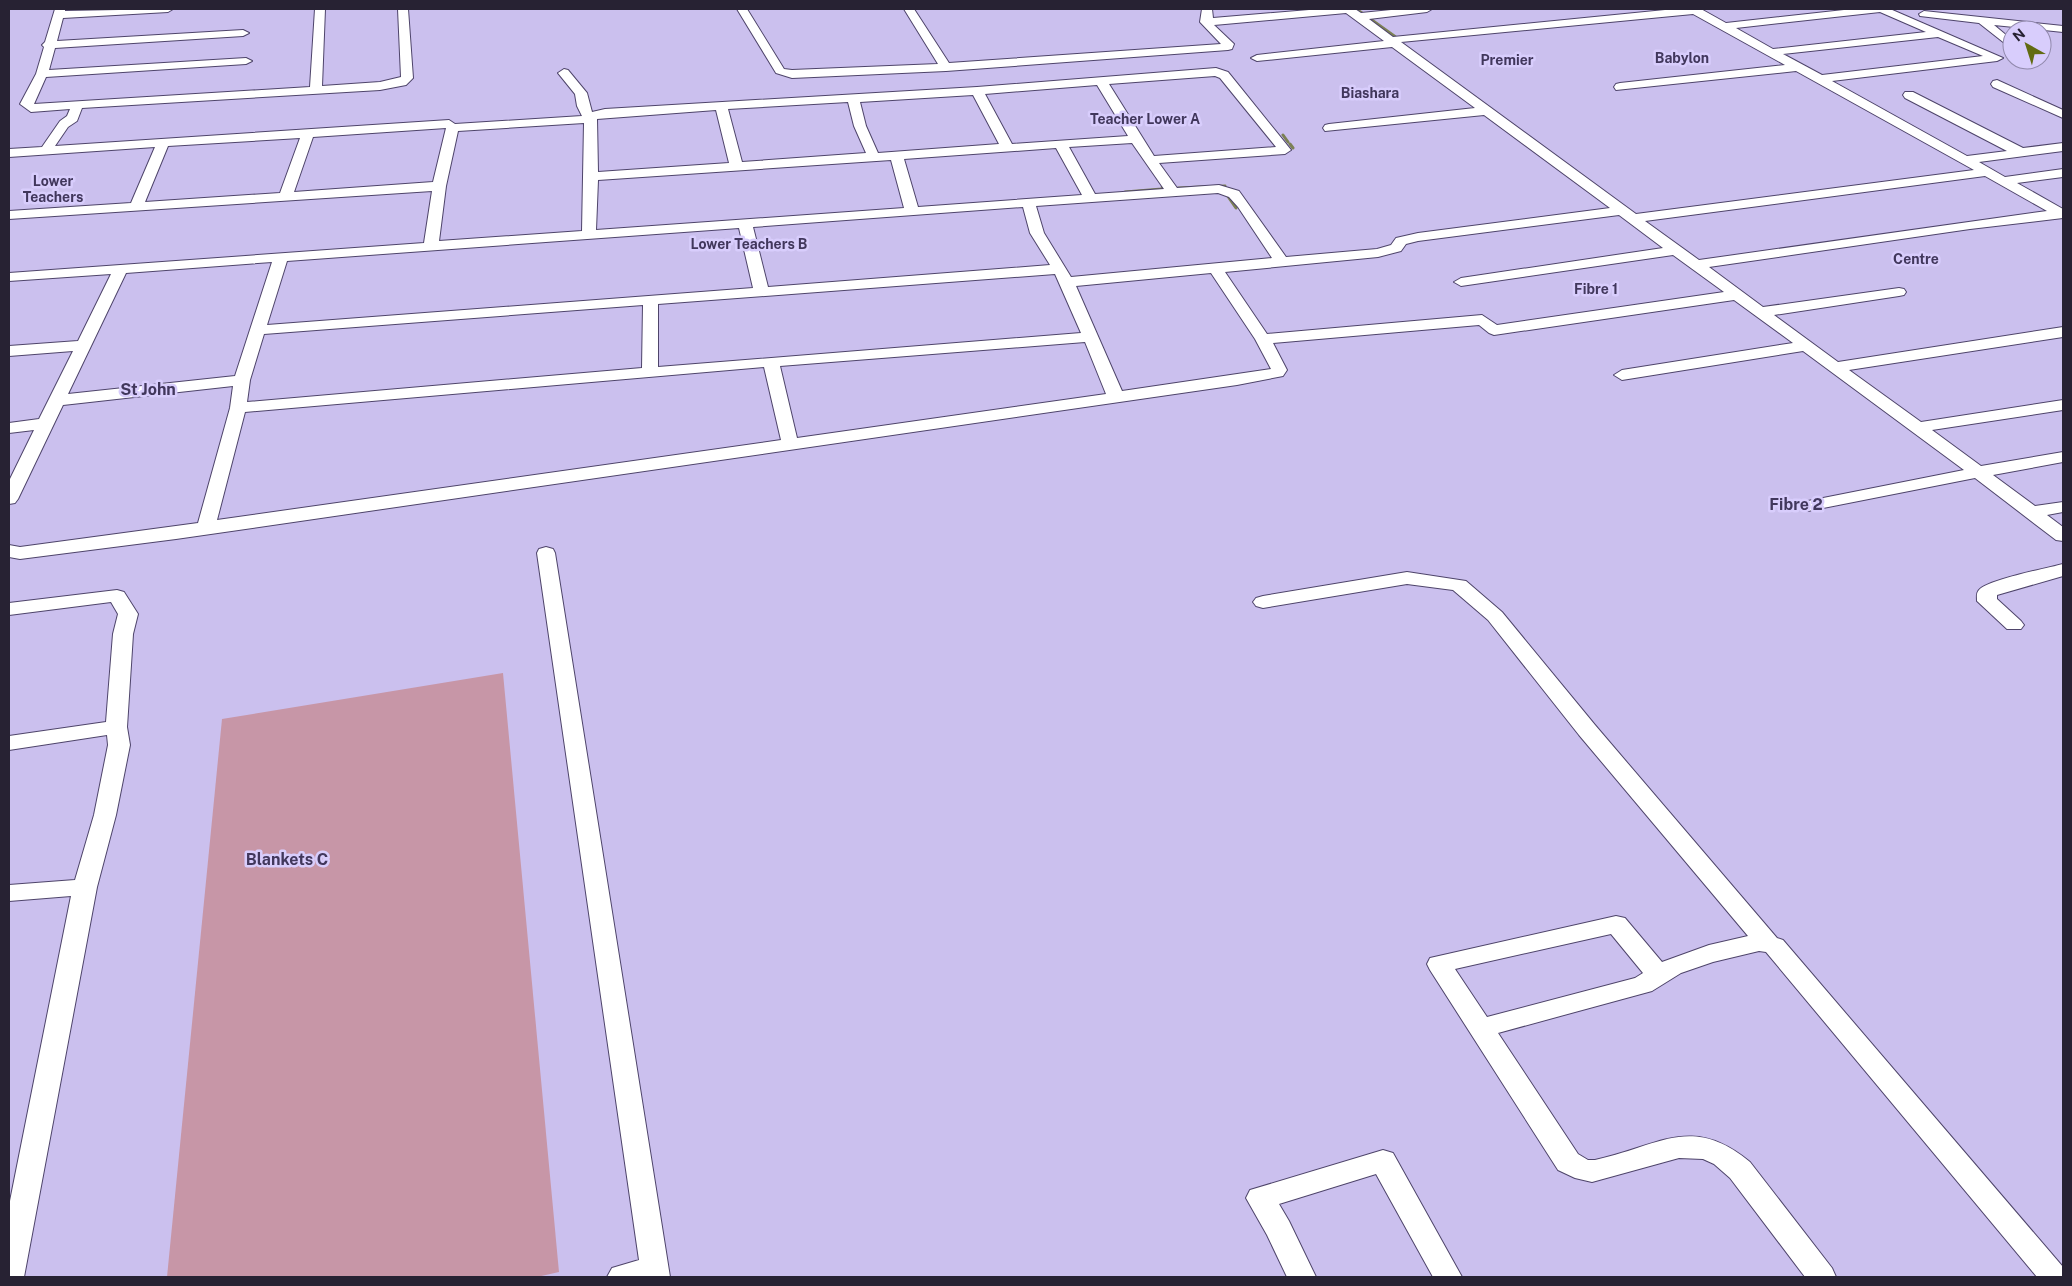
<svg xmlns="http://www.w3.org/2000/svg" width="2072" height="1286" viewBox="0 0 2072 1286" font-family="'Public Sans',sans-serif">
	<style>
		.green { fill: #c796a7 }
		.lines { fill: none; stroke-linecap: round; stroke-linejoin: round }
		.stream { stroke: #7c8155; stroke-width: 3 }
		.minor-casing { stroke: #4e446a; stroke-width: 2 }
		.minor { fill: #fff; fill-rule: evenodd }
		.labels { text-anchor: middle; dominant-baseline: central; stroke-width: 5; stroke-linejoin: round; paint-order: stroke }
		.far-quarter-label { font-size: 14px; font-weight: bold; fill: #41375c; stroke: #d8cdfc }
		.quarter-label { font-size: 16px; font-weight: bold; fill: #41375c; stroke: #d8cdfc }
	</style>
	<rect width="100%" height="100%" fill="#cbc0ee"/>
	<!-- green -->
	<path class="green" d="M503 673 559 1272 537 1277H167L222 719Z"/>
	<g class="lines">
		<!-- stream -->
		<path class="stream" d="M1356 9 1362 13
			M1369 18 1397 38
			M1283 135 1288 142
			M1290 144 1293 148
			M1178 188 1225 186
			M1125 192 1162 189 1163 182
			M1227 195 1236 208"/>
		<defs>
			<path id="minor" d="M55 9H65V11L173 9 168 12 63 18 57 41 243 30 249 33 243 36 55 48 49 70 246 58 252 61 246 64 46 77 34 104 310 87 315 9H325L322 86 380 82 401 77 398 9H408L413 78 406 85 380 90 82 108 77 121 68 127 55 146 449 120 455 124 582 116 577 106 575 94 558 73 564 69 568 70 587 93 592 112 605 109 977 87 1216 68 1228 72 1291 150 1285 154 1159 163 1177 188 1219 185 1239 191 1286 257 1377 249 1391 245 1396 238 1418 233 1610 208 1484 115 1325 131 1323 128 1325 125 1329 124 1475 108 1392 47 1257 61 1251 58 1257 55 1384 41 1346 13 1214 25 1234 44 1232 49 1228 50 946 71 792 78 776 73 737 9H747L784 69 792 70 938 64 904 9H914L949 63 1221 44 1200 22 1202 9H1212L1213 18 1321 9H1355L1361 13 1401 9H1432L1427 12 1369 19 1393 37 1675 9H1701L1726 23 1853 9H1890L2003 58 1997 61 1832 81 1967 156 2007 151 1905 98 1903 95 1905 92H1913L2023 148 2063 143V151L1979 162 2005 177 2063 169V177L2017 183 2063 209V218L1970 229 1709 267 1763 307 1899 288 1904 289 1906 292 1904 295 1899 296 1774 315 1838 362 2063 327V337L1849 370 1921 422 2063 400V410L1932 430 1981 466 2063 452V462L1993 475 2035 506 2063 502V512L2047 515 2063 527V541L2056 540 1975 478 1808 511 1802 510 1799 506 1802 502 1808 501 1964 470 1803 351 1622 380 1614 375 1622 370 1793 343 1734 300 1494 335 1489 333 1479 325 1273 343 1287 370 1283 376 1237 385 176 539 20 559 9 557V545L20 547 198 523 230 408 233 386 63 405 18 499 15 503 9 504V481L34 430 9 433V423L39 419 73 351 9 356V346L78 341 111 274 9 281V273L424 243 432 191 9 219V211L131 203 155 147 9 157V149L42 147 60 121 67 116 70 109 31 112 20 104 36 74 44 47 42 45 45 42ZM1880 12 1926 32 1773 49 1736 28ZM1693 14 1785 65 1620 83 1616 84 1614 87 1616 90 1796 71 1974 170 1636 214 1401 42ZM1938 37 1983 56 1822 75 1783 54ZM1215 76 1220 78 1276 147 1154 156 1109 84ZM1097 85 1128 136 1012 144 985 94ZM973 95 999 144 878 153 866 126 860 102ZM848 102 854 126 866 153 742 162 728 109ZM716 110 729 163 598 172 597 119ZM584 123 582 231 439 241 446 186 458 131ZM446 128 433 182 294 192 313 137ZM300 138 280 193 145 202 168 146ZM1132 143 1164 189 1095 194 1069 147ZM1056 148 1082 195 918 207 904 159ZM891 160 904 208 596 230 598 180ZM1985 176 2047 211 1699 260 1645 221ZM1218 193 1229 197 1238 207 1272 258 1071 277 1044 233 1036 206ZM1023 207 1030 233 1050 265 768 287 753 227ZM1619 215 1663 248 1461 278 1454 282 1461 286 1673 255 1724 292 1497 325 1482 315 1267 334 1225 272 1378 257 1401 251 1406 244 1418 241ZM739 228 753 288 267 325 287 261ZM272 262 235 376 68 394 126 273ZM1211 273 1255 339 1271 369 1122 391 1076 286ZM1055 274 1081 333 658 367V304ZM643 305 642 368 247 402 250 380 264 334ZM1085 342 1106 394 797 438 780 366ZM764 367 781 440 217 520 245 412Z
				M1924 11 2063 26V32L1994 25 2012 40V49L1979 23 1920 16 1919 14Z
				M1997 80 2063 110V118L1993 87 1991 84 1993 81Z
				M546 547 553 549 555 553 670 1277H607L612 1268 639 1260 537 553 539 549Z
				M2063 564V576L1997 595V599L2021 621 2024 625 2021 629H2007L1977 601C1977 597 1976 593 1979 590 1987 580 2048 568 2063 564Z
				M1407 572 1466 581 1502 612 1595 725 1777 938 1783 940 2063 1267V1277H2037L1766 952 1759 951 1713 962 1681 973 1652 991 1498 1033 1578 1154 1588 1160H1595C1658 1147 1691 1113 1750 1162L1832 1268 1836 1277H1805L1730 1178 1714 1164 1703 1159 1679 1158 1592 1182 1575 1178 1558 1170 1430 970 1427 964 1430 958 1616 916 1625 918 1662 962 1709 945 1748 936 1579 735 1488 620 1453 590 1407 584 1263 608 1256 606 1253 602 1256 598 1263 596ZM1611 934 1643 973 1635 978 1487 1017 1455 969Z
				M117 590 124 592 138 614 133 634 127 727 130 745 116 815 97 887 24 1277H9V1206L71 896 9 901V885L75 880 94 815 108 745 107 735 9 750V736L106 722 113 634 118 614 111 602 9 615V603Z
				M1383 1150 1393 1153 1462 1277H1433L1376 1174 1279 1204 1289 1221 1316 1277H1287L1267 1235 1246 1198 1250 1190Z"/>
		</defs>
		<!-- minor casing -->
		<use href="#minor" class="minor-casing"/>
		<!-- minor -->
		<use href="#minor" class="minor"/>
	</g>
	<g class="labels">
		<!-- far-quarter labels -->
		<g class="far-quarter-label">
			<text x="1682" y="58">Babylon</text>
			<text x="1507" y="60">Premier</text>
			<text x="1370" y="93">Biashara</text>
			<text x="1145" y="119">Teacher Lower A</text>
			<text x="53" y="181">Lower<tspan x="53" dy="16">Teachers</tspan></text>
			<text x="749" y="244">Lower Teachers B</text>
			<text x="1916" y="259">Centre</text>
			<text x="1596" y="289">Fibre 1</text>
		</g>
		<!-- quarter labels -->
		<g class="quarter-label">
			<text x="148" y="389">St John</text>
			<text x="1796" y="504">Fibre 2</text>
			<text x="287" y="859">Blankets C</text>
		</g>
	</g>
	<!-- border -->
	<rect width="2072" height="1286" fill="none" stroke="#272233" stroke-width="20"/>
	<!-- north arrow -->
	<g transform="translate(2027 45) rotate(321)"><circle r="24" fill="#d8cdfc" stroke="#9189ac"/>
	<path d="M0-4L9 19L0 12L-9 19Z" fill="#626b11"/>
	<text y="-8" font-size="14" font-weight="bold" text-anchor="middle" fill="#272233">N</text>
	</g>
</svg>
